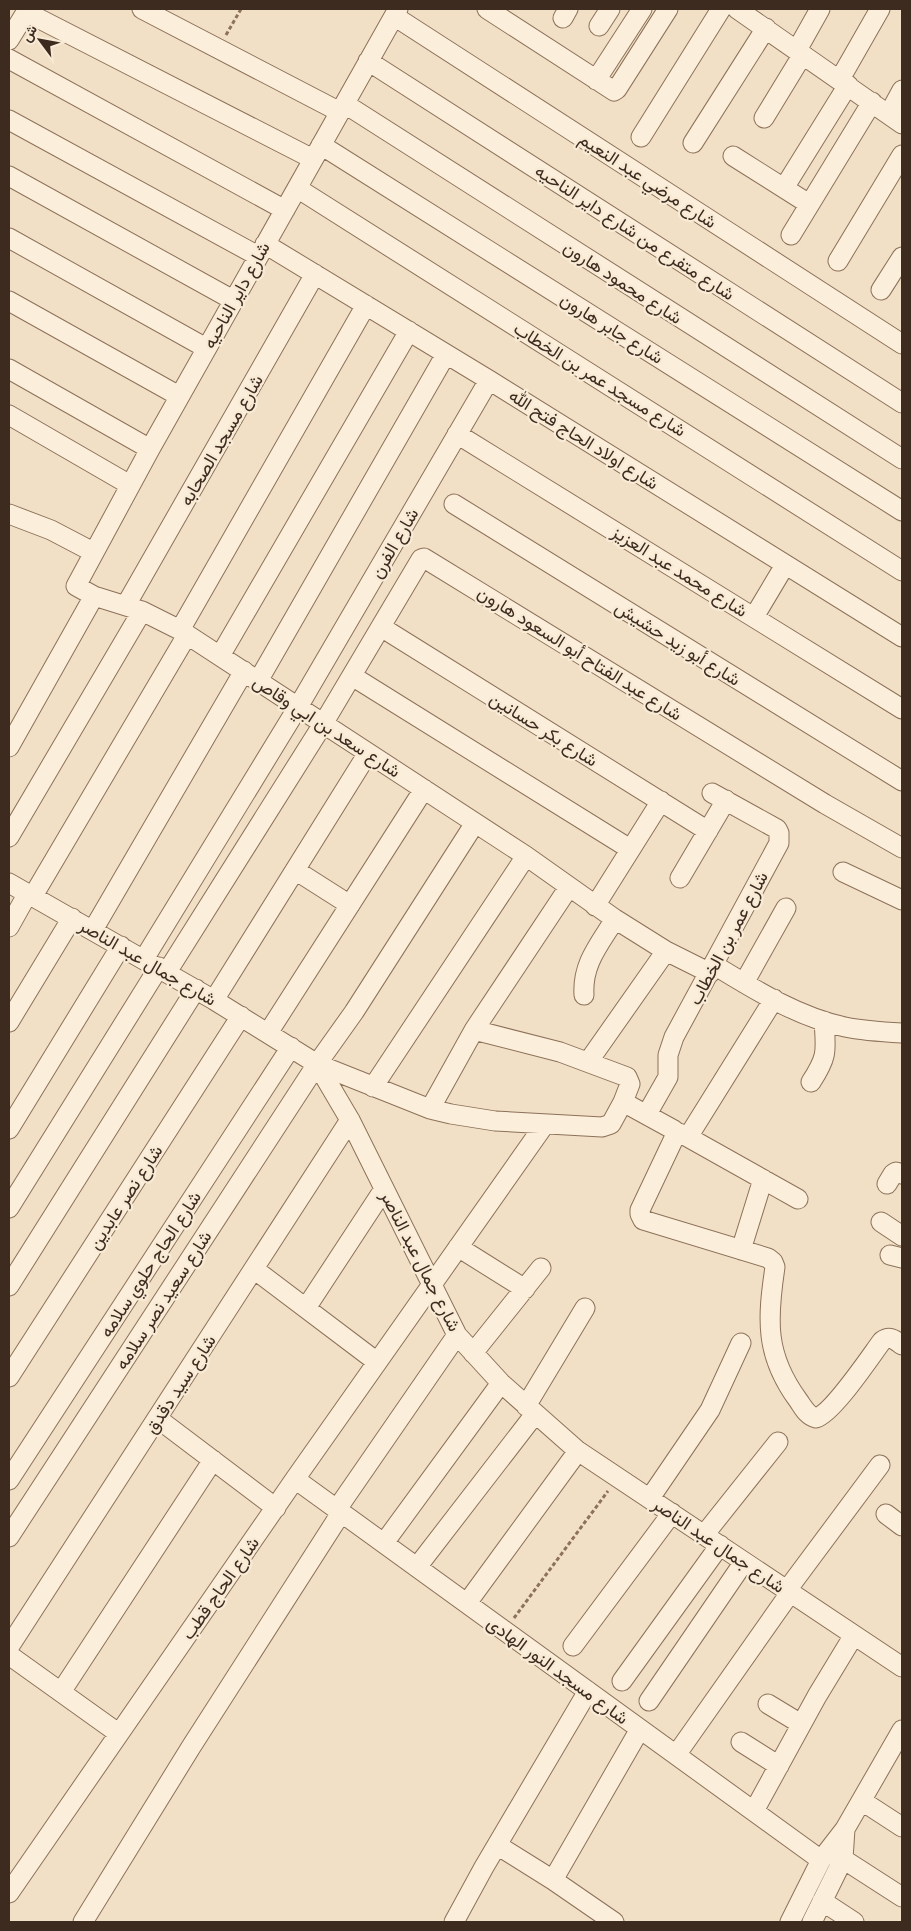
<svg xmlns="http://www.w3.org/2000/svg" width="911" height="1931" viewBox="0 0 911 1931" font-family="Merriweather,Vazirmatn,serif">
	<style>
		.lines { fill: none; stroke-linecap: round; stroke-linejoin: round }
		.minor-casing { stroke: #8d715a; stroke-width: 21 }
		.path { stroke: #8d715a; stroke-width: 3; stroke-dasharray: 4 2.5; stroke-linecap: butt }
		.minor { stroke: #fbeeda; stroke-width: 19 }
		.labels { text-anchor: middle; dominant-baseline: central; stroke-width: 4.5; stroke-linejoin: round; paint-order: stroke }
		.street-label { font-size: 18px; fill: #3d2b1f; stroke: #f8ebd6 }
	</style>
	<rect width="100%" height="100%" fill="#f1e0c6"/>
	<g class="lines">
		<defs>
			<path id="minor" d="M142 9 340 112
				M398 9 150 449 76 586 94 596 142 611 180 630 526 856 615 919 666 951 710 973
				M487 9 614 91 617 89 668 9
				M737 9 902 124
				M26 12 313 159
				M394 16 902 344
				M563 18 568 9
				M599 26 610 9
				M9 40 28 9
				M797 50 820 9
				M9 59 285 210
				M368 61 902 403
				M840 79 880 9
				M596 80 642 9
				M345 104 902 459
				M889 114 902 90
				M764 118 803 54
				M9 120 258 256
				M641 137 721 9
				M693 143 766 28
				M321 145 902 511
				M733 156 809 204
				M9 176 233 300
				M297 188 902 571
				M784 188 848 85
				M791 235 872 102
				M9 238 206 348
				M265 244 489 380 902 637
				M838 261 902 155
				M881 290 902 257
				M9 301 179 396
				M9 369 150 449
				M9 415 130 485
				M457 434 902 709
				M454 504 902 781
				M9 514 51 530 93 552
				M126 605 315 274
				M754 617 785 565
				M381 627 708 831
				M180 630 366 305
				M220 656 409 331
				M352 676 630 849
				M258 681 446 354
				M9 747 94 596
				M9 837 142 611
				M295 870 350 905
				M843 872 902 900
				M680 878 726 800
				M9 883 214 1000 317 1064 350 1120 457 1335 501 1383 578 1451 902 1667
				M33 896 187 635
				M595 906 661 801
				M9 927 28 893
				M93 930 244 671
				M144 959 298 707 489 380
				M714 965C755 990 798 1017 845 1027 864 1031 883 1032 902 1033
				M167 972 323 724 421 559 424 558 825 804 902 848
				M744 983 786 908
				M584 995C582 964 599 945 615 919
				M214 1000 368 753
				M9 1022 72 918
				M268 1033 424 789
				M588 1062 666 951
				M317 1064 430 1109 451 1114 495 1121 602 1127 611 1124 623 1102 630 1084 627 1077 560 1052 474 1030
				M811 1082C828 1056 826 1051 824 1021
				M373 1087 526 856
				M623 1102 674 1130 676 1134 640 1210V1214L643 1220 768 1258 773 1262 775 1267C767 1320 765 1355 798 1400 803 1407 807 1416 816 1418 833 1413 870 1357 882 1341 890 1335 895 1340 902 1345
				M430 1109 474 1030 569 887
				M647 1114 668 1077V1055L674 1037 779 843V833L777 829 712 793
				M9 1129 121 946
				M676 1132 684 1135 798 1199
				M688 1137 774 999
				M887 1184 893 1174 896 1172 902 1174
				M9 1208 159 967
				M881 1222 902 1236
				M458 1247 525 1289
				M741 1250 763 1179
				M890 1255 902 1258
				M254 1269 377 1362
				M9 1286 196 989
				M306 1308 384 1189
				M473 1353 541 1268
				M9 1377 241 1016
				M526 1406 585 1308
				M157 1418 276 1508
				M295 1479 821 1860
				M9 1480 291 1047
				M650 1498 710 1410 741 1343
				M337 1509 457 1335
				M886 1514 902 1526
				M704 1535 778 1442
				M9 1537 317 1064 354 1012 475 823
				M384 1543 501 1383
				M417 1567 535 1414
				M787 1590 880 1465
				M467 1603 578 1451
				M573 1646 672 1513
				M9 1647 350 1120
				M9 1655 118 1733
				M622 1681 720 1545
				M61 1692 213 1460
				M649 1701 744 1562
				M768 1704 801 1724
				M741 1742 779 1766
				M676 1755 790 1593
				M862 1801 902 1827
				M754 1811 817 1696 854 1635
				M497 1845 553 1880
				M843 1859 902 1897
				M9 1893 295 1479 545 1124
				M822 1901 854 1922
				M83 1922 191 1747 341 1513
				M454 1922 484 1867 588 1691
				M614 1922 553 1880 640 1729
				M790 1922 821 1860 845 1829 902 1730
				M812 1922 843 1859 845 1829"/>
		</defs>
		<!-- minor casing -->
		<use href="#minor" class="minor-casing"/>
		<!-- path -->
		<path class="path" d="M226 35 241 9
			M514 1618 608 1491"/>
		<!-- minor -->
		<use href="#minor" class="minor"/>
	</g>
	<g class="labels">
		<!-- street labels -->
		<g class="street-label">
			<text transform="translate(648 180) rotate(33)">شارع مرضي عبد النعيم</text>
			<text transform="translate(635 232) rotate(33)">شارع متفرع من شارع داير الناحيه</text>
			<text transform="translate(623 282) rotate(33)">شارع محمود هارون</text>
			<text transform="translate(236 295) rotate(-61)">شارع داير الناحيه</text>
			<text transform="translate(612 328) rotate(32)">شارع جابر هارون</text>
			<text transform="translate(600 379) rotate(32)">شارع مسجد عمر بن الخطاب</text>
			<text transform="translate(584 439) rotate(32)">شارع اولاد الحاج فتح الله</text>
			<text transform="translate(221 440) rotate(-60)">شارع مسجد الصحابه</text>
			<text transform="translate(394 543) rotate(-60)">شارع الفرن</text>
			<text transform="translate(680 571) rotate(32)">شارع محمد عبد العزيز</text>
			<text transform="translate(678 643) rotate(32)">شارع أبو زيد حشيش</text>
			<text transform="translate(580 653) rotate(32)">شارع عبد الفتاح أبو السعود هارون</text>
			<text transform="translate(327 726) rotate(33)">شارع سعد بن ابي وقاص</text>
			<text transform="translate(544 729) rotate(32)">شارع بكر حسانين</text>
			<text transform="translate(728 938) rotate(-62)">شارع عمر بن الخطاب</text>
			<text transform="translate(148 962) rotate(30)">شارع جمال عبد الناصر</text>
			<text transform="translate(125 1197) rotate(-57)">شارع نصر عابدين</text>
			<text transform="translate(421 1261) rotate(63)">شارع جمال عبد الناصر</text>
			<text transform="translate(150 1264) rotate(-57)">شارع الحاج حلوي سلامه</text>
			<text transform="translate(163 1300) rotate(-57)">شارع سعيد نصر سلامه</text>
			<text transform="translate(180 1384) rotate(-57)">شارع سيد دقدق</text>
			<text transform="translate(719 1545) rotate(34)">شارع جمال عبد الناصر</text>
			<text transform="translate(220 1588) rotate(-55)">شارع الحاج قطب</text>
			<text transform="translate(558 1670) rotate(36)">شارع مسجد النور الهادى</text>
		</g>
	</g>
	<!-- border -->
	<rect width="911" height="1931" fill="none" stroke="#3d2b1f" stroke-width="20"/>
	<!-- north arrow -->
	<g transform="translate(40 40) rotate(302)" stroke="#f8ebd6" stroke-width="4" paint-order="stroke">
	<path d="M0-4L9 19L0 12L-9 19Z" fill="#3d2b1f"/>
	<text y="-8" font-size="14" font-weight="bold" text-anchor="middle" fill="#3d2b1f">ش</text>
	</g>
</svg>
